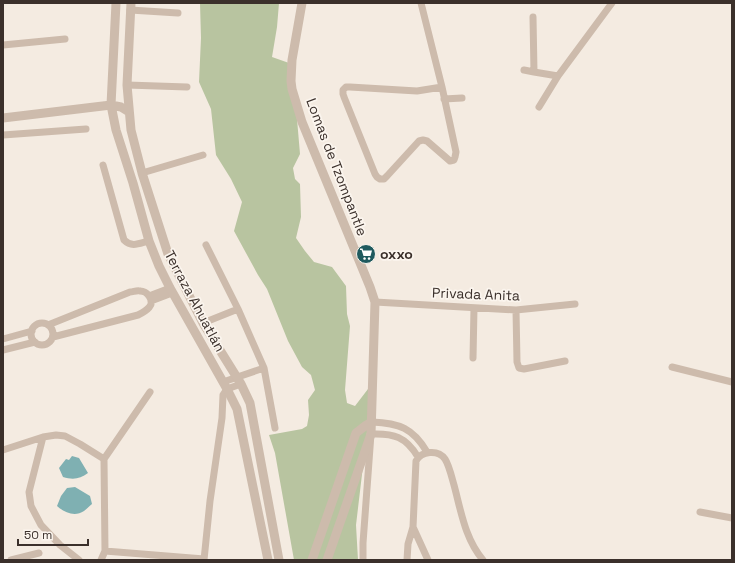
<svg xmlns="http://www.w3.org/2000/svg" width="735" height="563" viewBox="0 0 735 563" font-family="'Space Grotesk',sans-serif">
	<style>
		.green { fill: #b8c4a0 }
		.water { fill: #7fb0b2 }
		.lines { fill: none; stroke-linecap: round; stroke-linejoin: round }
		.minor { stroke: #cdbbac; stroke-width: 7 }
		.tertiary { stroke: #cdbbac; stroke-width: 9 }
		.labels { text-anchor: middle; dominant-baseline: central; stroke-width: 3.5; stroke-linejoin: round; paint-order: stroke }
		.street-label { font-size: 14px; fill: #3b302b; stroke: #fbf5ee }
		.poi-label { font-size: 14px; font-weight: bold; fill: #3b302b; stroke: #fbf5ee; text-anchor: start }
	</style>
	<rect width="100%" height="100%" fill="#f4ebe1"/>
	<!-- green -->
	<path class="green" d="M200 3H279L277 27 272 57 289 63 297 119 300 154 293 168 295 179 300 184 301 217 296 238 305 251 314 262 332 267 346 286 347 314 350 326 345 390 347 403 355 406 368 389 370 407 356 525 358 560H294L275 453 269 435 302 429 307 426 309 415 308 400 315 390 311 375 302 367 288 341 267 289 258 275 234 231 242 202 231 179 216 155 211 109 199 82 201 38Z"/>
	<!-- water -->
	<path class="water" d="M72 456 79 458 88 473C80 479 73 480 63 477L59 468 66 459 69 460Z
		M75 487 90 496 92 504C89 506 87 509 84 511 75 517 65 513 57 506L61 496 67 488Z"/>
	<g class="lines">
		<!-- minor -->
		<path class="minor" d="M421 3 442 87 456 152 455 157 454 160 450 161 427 141 423 140 419 141 387 176 384 179H380L377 177 375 174 344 97 343 94V90L346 87H350L417 91 442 87
			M130 10 178 13
			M533 17 534 72
			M3 45 65 39
			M524 70 534 72 558 76
			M127 85 187 87
			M444 99 462 98
			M539 107 558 76 612 3
			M3 135 86 129
			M103 165 124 240C132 248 140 243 149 241
			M142 173 203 155
			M206 245 238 309 264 368 275 428
			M149 296 170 288
			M151 301 172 293
			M375 302 516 310 575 304
			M516 310 517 362 519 368 524 369 565 361
			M203 323 238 309
			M31 334a11 11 0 1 1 22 0a11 11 0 1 1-22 0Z
			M48 325 130 292C133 292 137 290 140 291 143 291 147 293 149 296 156 305 146 311 138 315L53 337
			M3 339 32 331
			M3 350 35 342
			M473 358 474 308
			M672 367 732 382
			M223 382 264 368
			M372 422C399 423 413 428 427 452
			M43 437 29 492 31 506 41 525 60 545 79 560
			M3 450 43 437 56 435 65 436 80 444 104 459
			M104 459 150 392
			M700 512 732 518
			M105 551 204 559
			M11 560 39 553
			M101 560 105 551 104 459
			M204 560 210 501 222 418 223 395 227 389 241 384
			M363 560V543L371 434C394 433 406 437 418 457
			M407 560 408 544 413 527
			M428 560 413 527 416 461C421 451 438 449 445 459 449 465 452 478 454 485 461 511 465 539 483 560"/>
		<!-- tertiary -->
		<path class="tertiary" d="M116 3 111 105 116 130 133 183 149 241 159 266 170 288 227 389 237 409 268 560
			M131 3 127 85 131 130 142 173 168 254 203 323 241 384 250 403 279 560
			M302 3 292 60 291 81 292 89 302 122 370 287 375 302 371 434 327 560
			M3 118 111 105 121 107 129 112
			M312 560 356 433 365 426 372 422"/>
	</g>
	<!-- icons -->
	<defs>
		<symbol id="supermarket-disc" viewBox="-11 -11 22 22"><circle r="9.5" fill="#1f5a5e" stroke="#fbf5ee"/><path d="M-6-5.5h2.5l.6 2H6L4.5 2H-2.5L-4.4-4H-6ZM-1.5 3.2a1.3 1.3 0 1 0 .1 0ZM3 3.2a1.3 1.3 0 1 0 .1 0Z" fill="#fff"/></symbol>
	</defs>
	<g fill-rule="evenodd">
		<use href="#supermarket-disc" x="355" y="243" width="22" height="22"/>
	</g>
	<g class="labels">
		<!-- street labels -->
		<g class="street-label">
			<text transform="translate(337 167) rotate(69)">Lomas de Tzompantle</text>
			<text transform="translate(476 294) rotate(2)">Privada Anita</text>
			<text transform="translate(195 301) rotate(62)">Terraza Ahuatlán</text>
		</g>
		<!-- poi labels -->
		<g class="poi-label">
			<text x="380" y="254">oxxo</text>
		</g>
	</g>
	<!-- border -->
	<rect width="735" height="563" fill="none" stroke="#3b302b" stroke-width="8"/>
	<!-- scale -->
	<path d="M18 539v6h70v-6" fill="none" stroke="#3b302b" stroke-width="2"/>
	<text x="24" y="539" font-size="12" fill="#3b302b" stroke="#fbf5ee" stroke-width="3" paint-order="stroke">50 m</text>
</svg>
